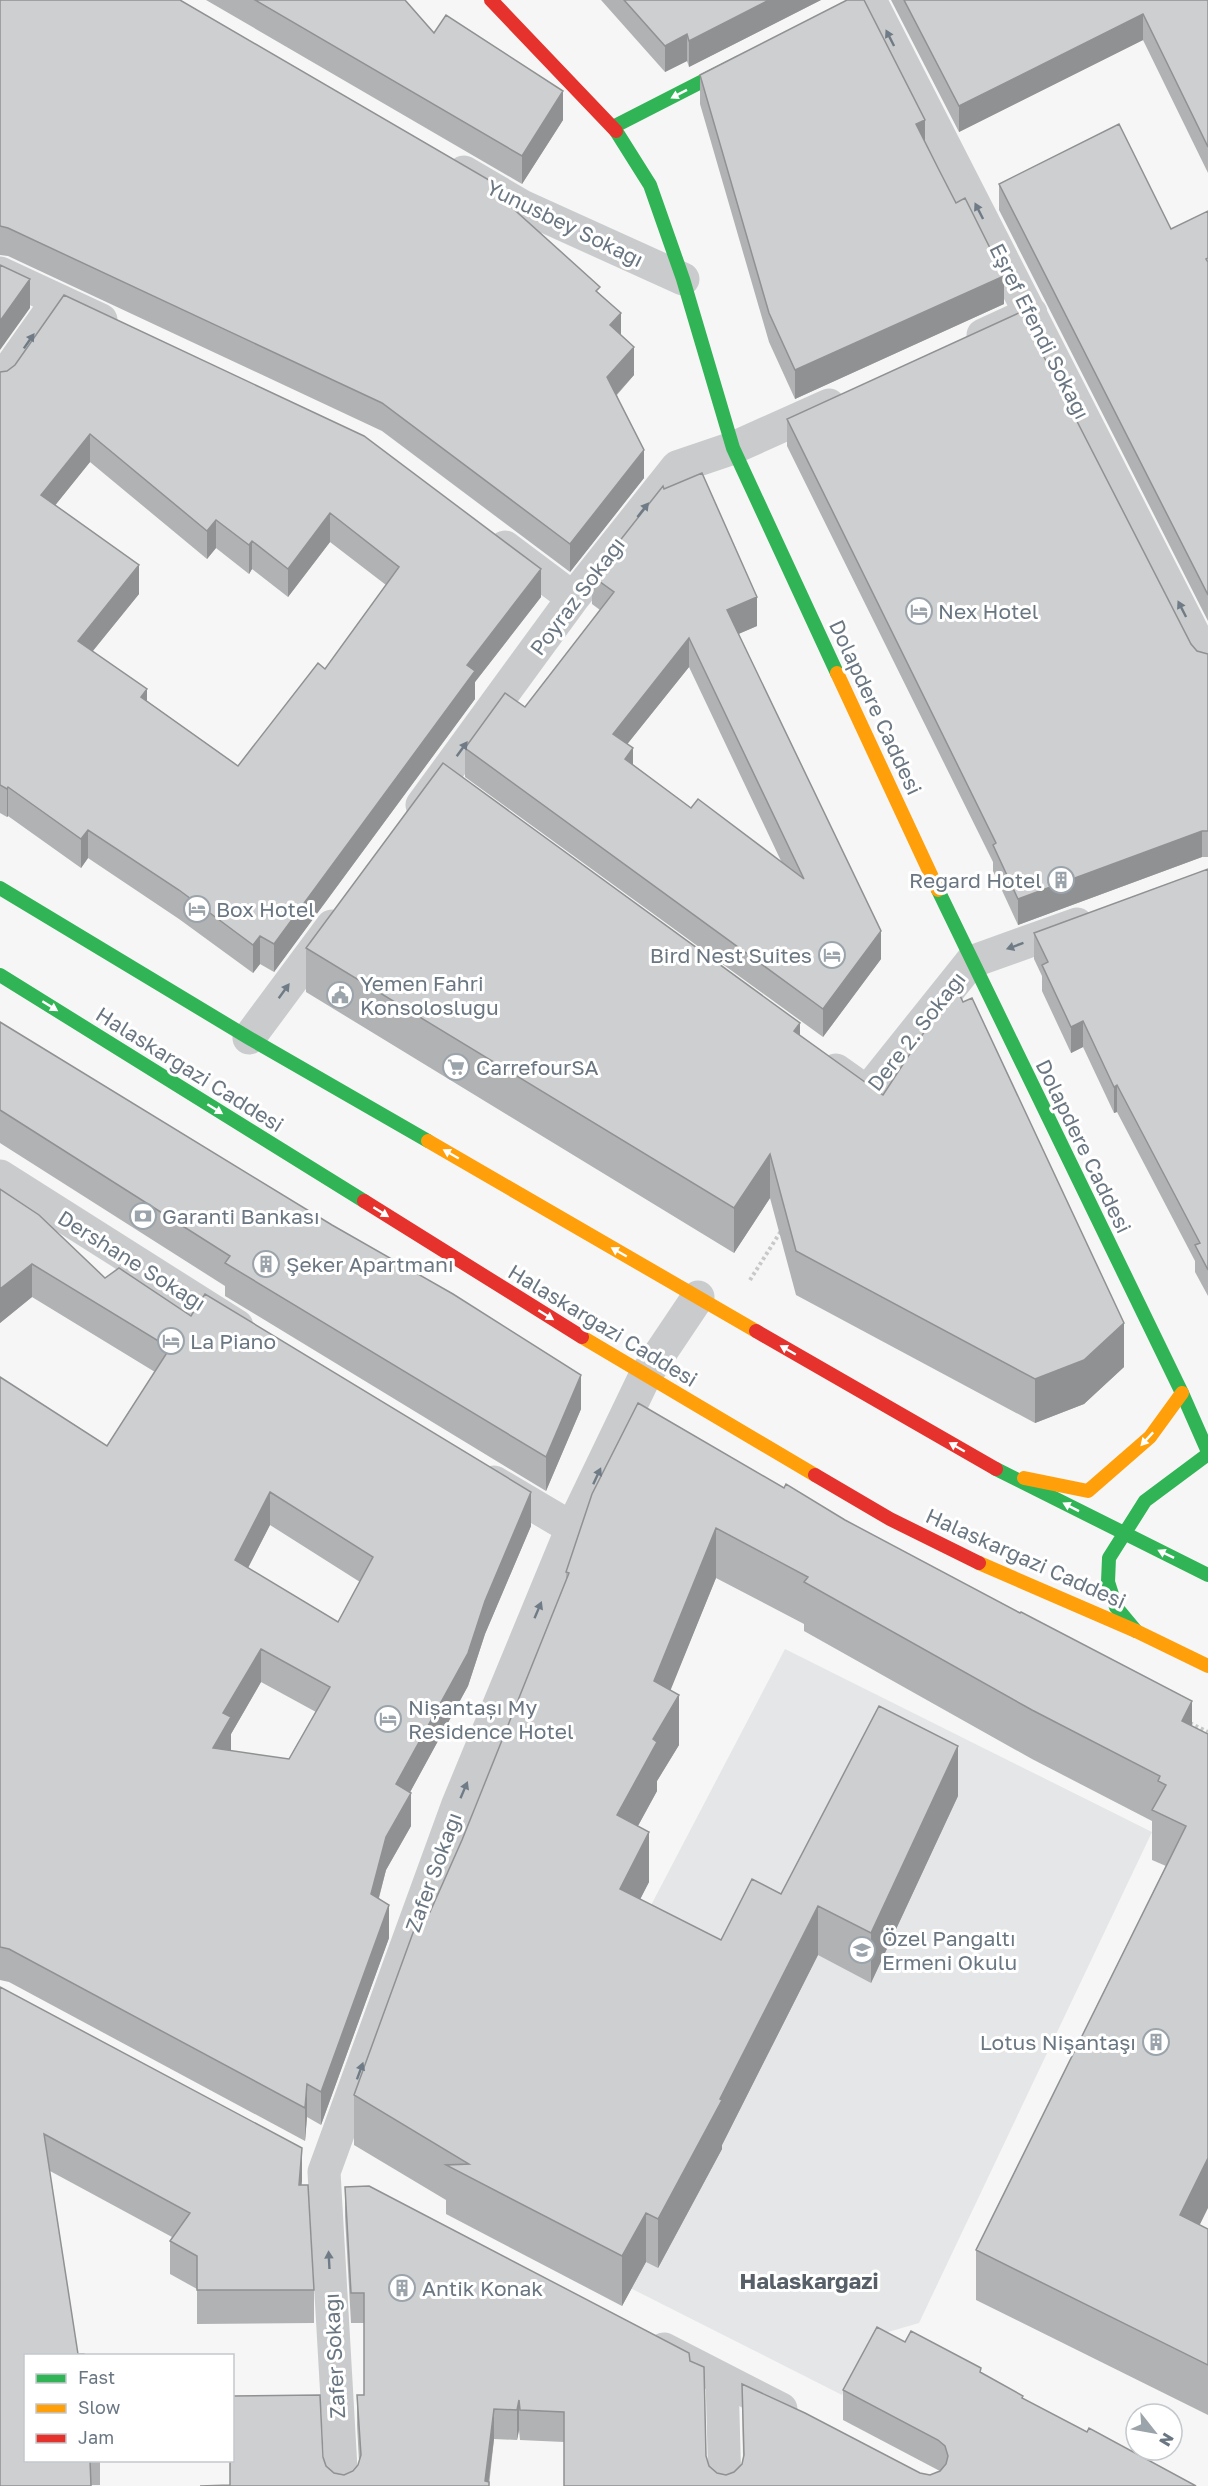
<svg xmlns="http://www.w3.org/2000/svg" width="1208" height="2486" viewBox="0 0 1208 2486" font-family="'Golos Text',sans-serif">
	<style>
		.built { fill: #e5e6e7 }
		.lines { fill: none; stroke-linecap: round; stroke-linejoin: round }
		.path { stroke: #c7c8c9; stroke-width: 4; stroke-dasharray: 3 3; stroke-linecap: butt }
		.street { stroke: #c9cbcc; stroke-width: 33 }
		.fast { stroke: #30b455; stroke-width: 14 }
		.slow { stroke: #ff9f0a; stroke-width: 14 }
		.jam { stroke: #e5322d; stroke-width: 14 }
		.wall { fill: #b1b2b3; fill-rule: evenodd }
		.shaded-wall { fill: #909192 }
		.building { fill: #cecfd0; stroke: #909192; stroke-width: 1.5; fill-rule: evenodd }
		.oneway { fill: #6f7b86 }
		.oneway2 { fill: #fff }
		.labels { text-anchor: middle; dominant-baseline: central; stroke-width: 6; stroke-linejoin: round; paint-order: stroke }
		.street-label { font-size: 21px; fill: #6a7782; stroke: #fff }
		.poi-label { font-size: 21px; fill: #6a7782; stroke: #fff; text-anchor: start }
		.neighbourhood-label { font-size: 22px; font-weight: bold; fill: #576068; stroke: #fff }
	</style>
	<rect width="100%" height="100%" fill="#f6f6f6"/>
	<!-- built -->
	<path class="built" d="M785 1649 1152 1832 919 2323 871 2337 842 2395 460 2202 557 2085Z"/>
	<g class="lines">
		<!-- path -->
		<path class="path" d="M750 1280 781 1231
			M1190 1723 1208 1732"/>
		<!-- street -->
		<path class="street" d="M870 0 1208 662
			M464 172 522 206 683 279
			M0 273 101 320
			M983 335 1031 313
			M0 382 58 300
			M505 547 573 598
			M422 805 573 598 677 467 733 448 829 405
			M249 1038 332 926
			M836 1070 867 1092 971 962 1077 924
			M0 1176 237 1326
			M494 1482 572 1528
			M664 2349 781 2409
			M722 2379 725 2486
			M342 2486 324 2172 458 1804 572 1528 645 1376 698 1297"/>
		<!-- fast -->
		<path class="fast" d="M613 127 740 62
			M616 131 650 185 683 279 733 448 837 673
			M0 888 249 1038 428 1141
			M938 890 1182 1393 1208 1452
			M0 975 364 1201
			M996 1469 1208 1575
			M1136 1631 1116 1607 1108 1582 1109 1558 1145 1501 1208 1454"/>
		<!-- slow -->
		<path class="slow" d="M837 673 938 890
			M428 1141 756 1331
			M582 1337 815 1475
			M1024 1478 1088 1491 1150 1437 1182 1393
			M979 1563 1136 1631 1208 1666"/>
		<!-- jam -->
		<path class="jam" d="M491 0 616 131
			M364 1201 582 1337
			M756 1331 996 1469
			M815 1475 890 1519 979 1563"/>
	</g>
	<!-- wall -->
	<path class="wall" d="M0 0 501 198 600 294 621 335 634 375 617 395 644 478 570 572 382 431 8 256 0 255Z
		M206 0H405L434 33 563 120 522 184Z
		M601 0H821L689 67 687 61 665 72Z
		M891 0H1208V173L1143 40 959 132Z
		M700 75 925 142 1004 304 795 399 769 342 700 104Z
		M999 184 1171 229 1208 211V621L999 210Z
		M0 372 541 597 475 682V699L274 972 260 964 253 973 179 919 88 858 81 868 8 816 7 817 0 813ZM90 462 207 559 216 548 249 574 252 569 288 597 330 542 386 585 325 669 238 766 147 701 93 651 139 594 55 505Z
		M787 419 1191 644 1197 651 1208 654V857H1202L1018 925 993 871V862L787 446Z
		M592 576 757 626 738 634 881 959 823 1037 465 777V748L525 707 600 610 592 604ZM689 667 782 863 691 808 633 765 627 744Z
		M1208 869V1296L1195 1272V1261L1117 1112 1114 1113 1083 1047 1071 1053 1042 991V976L1034 959V933Z
		M306 948 800 1035 1124 1367 1084 1404 1035 1423 796 1295 770 1198 734 1253 306 992Z
		M0 1022 581 1409 546 1491 225 1296V1286L0 1143Z
		M0 1189 105 1278 191 1316 531 1526 485 1634 468 1686 410 1792 411 1826 386 1870 379 1898 389 1938 321 2125 307 2117 305 2141 9 1982 0 1980V1377L107 1446 155 1372 32 1297 0 1323ZM270 1525 360 1582 338 1622 248 1568ZM261 1682 316 1712 289 1759 230 1751 231 1734Z
		M638 1403 1192 1726 1200 2225 1208 2229V2415L976 2300V2250L1166 1866 1152 1860V1821L1032 1759 804 1631V1624L716 1578 670 1690 679 1745 657 1781V1791L638 1826 649 1882 640 1899 721 1940 781 1894 958 1796 871 1983 818 1955 722 2145V2149L658 2268 646 2262 622 2306 446 2214V2200L354 2145V2095L430 1912 462 1840 566 1581V1572Z
		M0 1987 301 2185 314 2290V2323L197 2324V2289L170 2274V2241L172 2237 50 2171 26 2460H100V2485L0 2486Z
		M345 2187 706 2456 709 2466 717 2473 726 2475 734 2472 742 2464 743 2459 742 2384 920 2473 930 2475 940 2471 938 2470 843 2420V2390L905 2342 981 2373 1023 2399 1087 2432 1196 2486H564V2442L520 2440 519 2430 517 2440 494 2439 489 2486 230 2485 323 2457 326 2466 334 2473 344 2475 353 2471 358 2465 359 2461 357 2425V2395H364V2323H351L345 2217Z"/>
	<!-- shaded-wall -->
	<path class="shaded-wall" d="M769 0H821L689 67V41Z
		M1143 14V40L959 132V106Z
		M687 34V61L665 72V46Z
		M563 91V120L522 184V156Z
		M925 120V149L916 124Z
		M501 187V216L497 194Z
		M1004 276V304L795 399V370Z
		M30 279V308L0 350V321Z
		M621 313V341L610 325Z
		M634 347V375L607 405V377Z
		M90 434V462L41 523V495Z
		M644 450V478L570 572V544Z
		M330 513V542L288 597V569Z
		M216 520V548L207 559V531Z
		M252 541V569L249 574V545Z
		M139 565V594L78 669V641Z
		M541 569V597L475 682V699L274 972V944L467 665Z
		M757 597V626L727 639V610Z
		M689 638V667L613 762V734Z
		M147 689V718L141 697Z
		M633 748V777L625 759Z
		M8 787V816L7 817V789Z
		M88 830V858L81 868V839Z
		M1202 831V857L1018 925V899Z
		M881 931V959L823 1037V1009Z
		M260 936V964L253 973V945Z
		M1083 1021V1047L1071 1053V1027Z
		M800 1023V1067L794 1031Z
		M1117 1085V1112L1114 1113V1087Z
		M770 1154V1198L734 1253V1208Z
		M32 1264V1297L0 1323V1289Z
		M1124 1323V1367L1084 1404 1035 1423V1379Z
		M581 1375V1409L546 1491V1457Z
		M270 1492V1525L235 1593V1560Z
		M531 1492V1526L485 1634 468 1686 396 1818V1784L485 1601Z
		M716 1528V1578L654 1731V1681Z
		M261 1649V1682L231 1734V1750L213 1782V1748L223 1713Z
		M679 1695V1745L657 1781V1791L617 1864V1815L653 1739Z
		M1192 1701V1750L1182 1721Z
		M958 1746V1796L871 1983V1933Z
		M411 1793V1826L386 1870 371 1927V1894L386 1837Z
		M649 1832V1882L620 1939V1889Z
		M389 1905V1938L321 2125V2092Z
		M818 1906V1955L722 2145V2149L658 2268V2219Z
		M307 2084V2117L305 2141V2108Z
		M302 2148V2181L299 2219V2185Z
		M1208 2158V2208L1180 2265V2215Z
		M646 2213V2262L622 2306V2256Z
		M519 2400V2430L517 2440V2410Z
		M494 2409V2439L488 2486 485 2481Z"/>
	<!-- building -->
	<path class="building" d="M0 0H180L501 187 497 194 600 287 596 291 621 313 610 325 634 347 607 377 644 450 570 544 382 403 8 228 0 226Z
		M255 0H405L434 33 446 15 563 91 522 156Z
		M624 0H769L689 41 687 34 665 46Z
		M847 0H864L925 120 916 124 938 168 956 203 965 198 1004 276 795 370 769 313 700 75Z
		M904 0H1208V147L1143 14 959 106Z
		M1119 124 1171 229 1208 211V258L1206 259 1208 262V595L999 184Z
		M0 265 30 279 0 321Z
		M64 295 364 436 541 569 467 665 475 671 274 944 260 936 253 945 179 890 88 830 81 839 8 787 7 789 0 785V372L7 371 15 365ZM90 434 207 531 216 520 249 545 252 541 288 569 330 513 399 567 325 669 318 663 238 766 141 697 147 689 78 641 139 565 41 495Z
		M1021 312 1191 644 1197 651 1208 654V831H1202L1018 899 993 845 996 843 787 419Z
		M702 473 757 597 727 610 881 931 823 1009 465 748 505 693 525 707 614 592 592 576 663 486 664 489ZM689 638 804 879 698 799 691 808 625 759 633 748 613 734Z
		M443 763 800 1023 794 1031 883 1095 955 985 963 1002 972 998 1124 1323 1084 1360 1035 1379 796 1251 770 1154 734 1208 306 948Z
		M1208 869V1270L1195 1245 1200 1243 1117 1085 1114 1087 1083 1021 1071 1027 1042 965 1048 962 1034 933Z
		M0 1022 332 1225 453 1294 581 1375 546 1457 225 1263 230 1256 0 1110Z
		M0 1189 39 1215 105 1278 119 1268 191 1316 205 1294 531 1492 485 1601 468 1653 396 1784 411 1793 386 1837 371 1894 389 1905 321 2092 307 2084 305 2108 9 1949 0 1947V1377L107 1446 170 1348 32 1264 0 1289ZM270 1492 373 1557 338 1622 235 1560ZM261 1649 330 1687 289 1759 213 1748 231 1717 223 1713Z
		M638 1403 784 1488 786 1484 845 1520 1020 1613 1021 1612 1192 1701 1182 1721 1208 1734V2158L1180 2215 1208 2229V2365L976 2250 1186 1826 1152 1810 1166 1785 1158 1781 1160 1776 1032 1710 804 1582 808 1577 716 1528 654 1681 679 1695 653 1739 657 1742 617 1815 649 1832 620 1889 721 1940 752 1879 781 1894 879 1706 958 1746 871 1933 818 1906 720 2099 722 2100 658 2219 646 2213 622 2256 446 2165 469 2164 354 2095 422 1908 430 1912 462 1840 569 1573 566 1572 592 1494Z
		M0 1987 302 2148 299 2185H308L314 2290H197V2256L170 2241 190 2213 44 2134 78 2354H84V2355H26V2460H90L91 2486H0Z
		M369 2186 689 2353 690 2361 704 2367 706 2456 709 2466 717 2473 726 2475 734 2472 742 2464 744 2455 742 2384 805 2413 920 2473 930 2475 940 2471 946 2464 948 2456 945 2446 938 2440 843 2390 877 2327 905 2342 911 2331 981 2368 980 2372 1023 2396 1022 2398 1087 2432 1089 2428 1196 2486H564V2412L520 2410 519 2400 517 2410 494 2409 485 2481 489 2482V2486H200L230 2485V2460H232V2396L320 2395 323 2457 326 2466 334 2473 344 2475 353 2471 358 2465 361 2455 357 2395H364V2293H351L345 2187Z"/>
	<!-- one-way arrows -->
	<defs><path id="oneway-solid" d="M-6-.8H1V-3.2L6.5 0L1 3.2V.8H-6Z" transform="scale(1.5)"/></defs>
	<g class="oneway">
		<use href="#oneway-solid" transform="translate(890 38) rotate(-117)"/>
		<use href="#oneway-solid" transform="translate(979 211) rotate(-117)"/>
		<use href="#oneway-solid" transform="translate(29 341) rotate(-55)"/>
		<use href="#oneway-solid" transform="translate(643 510) rotate(-52)"/>
		<use href="#oneway-solid" transform="translate(1182 609) rotate(-117)"/>
		<use href="#oneway-solid" transform="translate(462 749) rotate(-54)"/>
		<use href="#oneway-solid" transform="translate(1015 946) rotate(160)"/>
		<use href="#oneway-solid" transform="translate(284 991) rotate(-54)"/>
		<use href="#oneway-solid" transform="translate(597 1476) rotate(-65)"/>
		<use href="#oneway-solid" transform="translate(538 1610) rotate(-67)"/>
		<use href="#oneway-solid" transform="translate(464 1790) rotate(-67)"/>
		<use href="#oneway-solid" transform="translate(360 2071) rotate(-70)"/>
		<use href="#oneway-solid" transform="translate(329 2260) rotate(-93)"/>
	</g>
	<g class="oneway2">
		<use href="#oneway-solid" transform="translate(679 94) rotate(153)"/>
		<use href="#oneway-solid" transform="translate(50 1006) rotate(32)"/>
		<use href="#oneway-solid" transform="translate(215 1109) rotate(32)"/>
		<use href="#oneway-solid" transform="translate(451 1154) rotate(-150)"/>
		<use href="#oneway-solid" transform="translate(381 1212) rotate(32)"/>
		<use href="#oneway-solid" transform="translate(619 1252) rotate(-150)"/>
		<use href="#oneway-solid" transform="translate(546 1315) rotate(32)"/>
		<use href="#oneway-solid" transform="translate(788 1350) rotate(-150)"/>
		<use href="#oneway-solid" transform="translate(1147 1439) rotate(133)"/>
		<use href="#oneway-solid" transform="translate(957 1447) rotate(-150)"/>
		<use href="#oneway-solid" transform="translate(1071 1507) rotate(-153)"/>
		<use href="#oneway-solid" transform="translate(1166 1554) rotate(-154)"/>
	</g>
	<!-- icons -->
	<defs>
		<symbol id="hotel-ring" viewBox="-11 -11 22 22"><circle r="9.5" fill="#fff" stroke="#9ba3ab" stroke-width="1.5"/><path d="M-6-4.5h1.5V1H6V5H4.5V3h-9V5H-6ZM-4 0a1.8 1.8 0 1 1 3.6 0ZM.5 0V-2.5h3Q6-2.5 6 0Z" fill="#9ba3ab"/></symbol>
		<symbol id="building-ring" viewBox="-11 -11 22 22"><circle r="9.5" fill="#fff" stroke="#9ba3ab" stroke-width="1.5"/><path d="M-4-6H4V6H1V3H-1V6H-4ZM-2.5-4.3h1.7v1.8h-1.7ZM.8-4.3h1.7v1.8H.8ZM-2.5-1h1.7V.8h-1.7ZM.8-1h1.7V.8H.8Z" fill="#9ba3ab"/></symbol>
		<symbol id="civic-ring" viewBox="-11 -11 22 22"><circle r="9.5" fill="#fff" stroke="#9ba3ab" stroke-width="1.5"/><path d="M-.6-6.5H3V-4.5H.6V-3L4-1V1h2V6H-6V1h2V-1L-.6-3ZM-1.2 2.5V6h2.4V2.5Z" fill="#9ba3ab"/></symbol>
		<symbol id="supermarket-ring" viewBox="-11 -11 22 22"><circle r="9.5" fill="#fff" stroke="#9ba3ab" stroke-width="1.5"/><path d="M-6-5.5h2.5l.6 2H6L4.5 2H-2.5L-4.4-4H-6ZM-1.5 3.2a1.3 1.3 0 1 0 .1 0ZM3 3.2a1.3 1.3 0 1 0 .1 0Z" fill="#9ba3ab"/></symbol>
		<symbol id="bank-ring" viewBox="-11 -11 22 22"><circle r="9.5" fill="#fff" stroke="#9ba3ab" stroke-width="1.5"/><path d="M-6-4H6V4H-6ZM0-2.3a2.3 2.3 0 1 0 0 4.6a2.3 2.3 0 1 0 0-4.6Z" fill="#9ba3ab"/></symbol>
		<symbol id="school-ring" viewBox="-11 -11 22 22"><circle r="9.5" fill="#fff" stroke="#9ba3ab" stroke-width="1.5"/><path d="M0-5L7-2L0 1L-7-2ZM-4 1L0 2.5L4 1V4Q0 6-4 4Z" fill="#9ba3ab"/></symbol>
	</defs>
	<g fill-rule="evenodd">
		<use href="#hotel-ring" x="904" y="596" width="30" height="30"/>
		<use href="#building-ring" x="1046" y="865" width="30" height="30"/>
		<use href="#hotel-ring" x="182" y="894" width="30" height="30"/>
		<use href="#hotel-ring" x="817" y="940" width="30" height="30"/>
		<use href="#civic-ring" x="325" y="980" width="30" height="30"/>
		<use href="#supermarket-ring" x="441" y="1052" width="30" height="30"/>
		<use href="#bank-ring" x="128" y="1201" width="30" height="30"/>
		<use href="#building-ring" x="251" y="1249" width="30" height="30"/>
		<use href="#hotel-ring" x="156" y="1326" width="30" height="30"/>
		<use href="#hotel-ring" x="373" y="1704" width="30" height="30"/>
		<use href="#school-ring" x="847" y="1935" width="30" height="30"/>
		<use href="#building-ring" x="1141" y="2027" width="30" height="30"/>
		<use href="#building-ring" x="387" y="2273" width="30" height="30"/>
	</g>
	<g class="labels">
		<!-- street labels -->
		<g class="street-label">
			<text transform="translate(565 223) rotate(26)">Yunusbey Sokağı</text>
			<text transform="translate(1040 331) rotate(63)">Eşref Efendi Sokağı</text>
			<text transform="translate(577 596) rotate(-53)">Poyraz Sokağı</text>
			<text transform="translate(876 707) rotate(65)">Dolapdere Caddesi</text>
			<text transform="translate(916 1031) rotate(-52)">Dere 2. Sokağı</text>
			<text transform="translate(190 1069) rotate(32)">Halaskargazi Caddesi</text>
			<text transform="translate(1084 1146) rotate(64)">Dolapdere Caddesi</text>
			<text transform="translate(132 1260) rotate(32)">Dershane Sokağı</text>
			<text transform="translate(603 1325) rotate(31)">Halaskargazi Caddesi</text>
			<text transform="translate(1026 1558) rotate(24)">Halaskargazi Caddesi</text>
			<text transform="translate(433 1872) rotate(-70)">Zafer Sokağı</text>
			<text transform="translate(334 2356) rotate(-93)">Zafer Sokağı</text>
		</g>
		<!-- poi labels -->
		<g class="poi-label">
			<text x="938" y="611">Nex Hotel</text>
			<text x="1042" y="880" text-anchor="end">Regard Hotel</text>
			<text x="216" y="909">Box Hotel</text>
			<text x="812" y="955" text-anchor="end">Bird Nest Suites</text>
			<text x="360" y="983">Yemen Fahri<tspan x="360" dy="24">Konsolosluğu</tspan></text>
			<text x="476" y="1067">CarrefourSA</text>
			<text x="162" y="1216">Garanti Bankası</text>
			<text x="286" y="1264">Şeker Apartmanı</text>
			<text x="190" y="1341">La Piano</text>
			<text x="408" y="1707">Nișantașı My<tspan x="408" dy="24">Residence Hotel</tspan></text>
			<text x="882" y="1938">Özel Pangaltı<tspan x="882" dy="24">Ermeni Okulu</tspan></text>
			<text x="1136" y="2042" text-anchor="end">Lotus Nişantaşı</text>
			<text x="422" y="2288">Antik Konak</text>
		</g>
		<!-- neighbourhood labels -->
		<g class="neighbourhood-label">
			<text x="809" y="2280">Halaskargazi</text>
		</g>
	</g>
	<!-- legend -->
	<rect x="24" y="2354" width="210" height="108" fill="#ffffff" stroke="#c3c9cd" stroke-width="1.5"/>
	<rect x="36" y="2374" width="30" height="9" fill="#30b455" stroke="#c3c9cd" stroke-width="1.5"/>
	<text x="78" y="2384" font-size="18" fill="#6a7782">Fast</text>
	<rect x="36" y="2404" width="30" height="9" fill="#ff9f0a" stroke="#c3c9cd" stroke-width="1.5"/>
	<text x="78" y="2414" font-size="18" fill="#6a7782">Slow</text>
	<rect x="36" y="2434" width="30" height="9" fill="#e5322d" stroke="#c3c9cd" stroke-width="1.5"/>
	<text x="78" y="2444" font-size="18" fill="#6a7782">Jam</text>
	<!-- north arrow -->
	<g transform="translate(1154 2432) rotate(121)"><circle r="28" fill="#ffffff" stroke="#c3c9cd" stroke-width="1.5"/>
	<path d="M0-4.5L10 22L0 15L-10 22Z" fill="#9ba3ab"/>
	<text y="-9" font-size="16" font-weight="bold" text-anchor="middle" fill="#6a7782">N</text>
	</g>
</svg>
